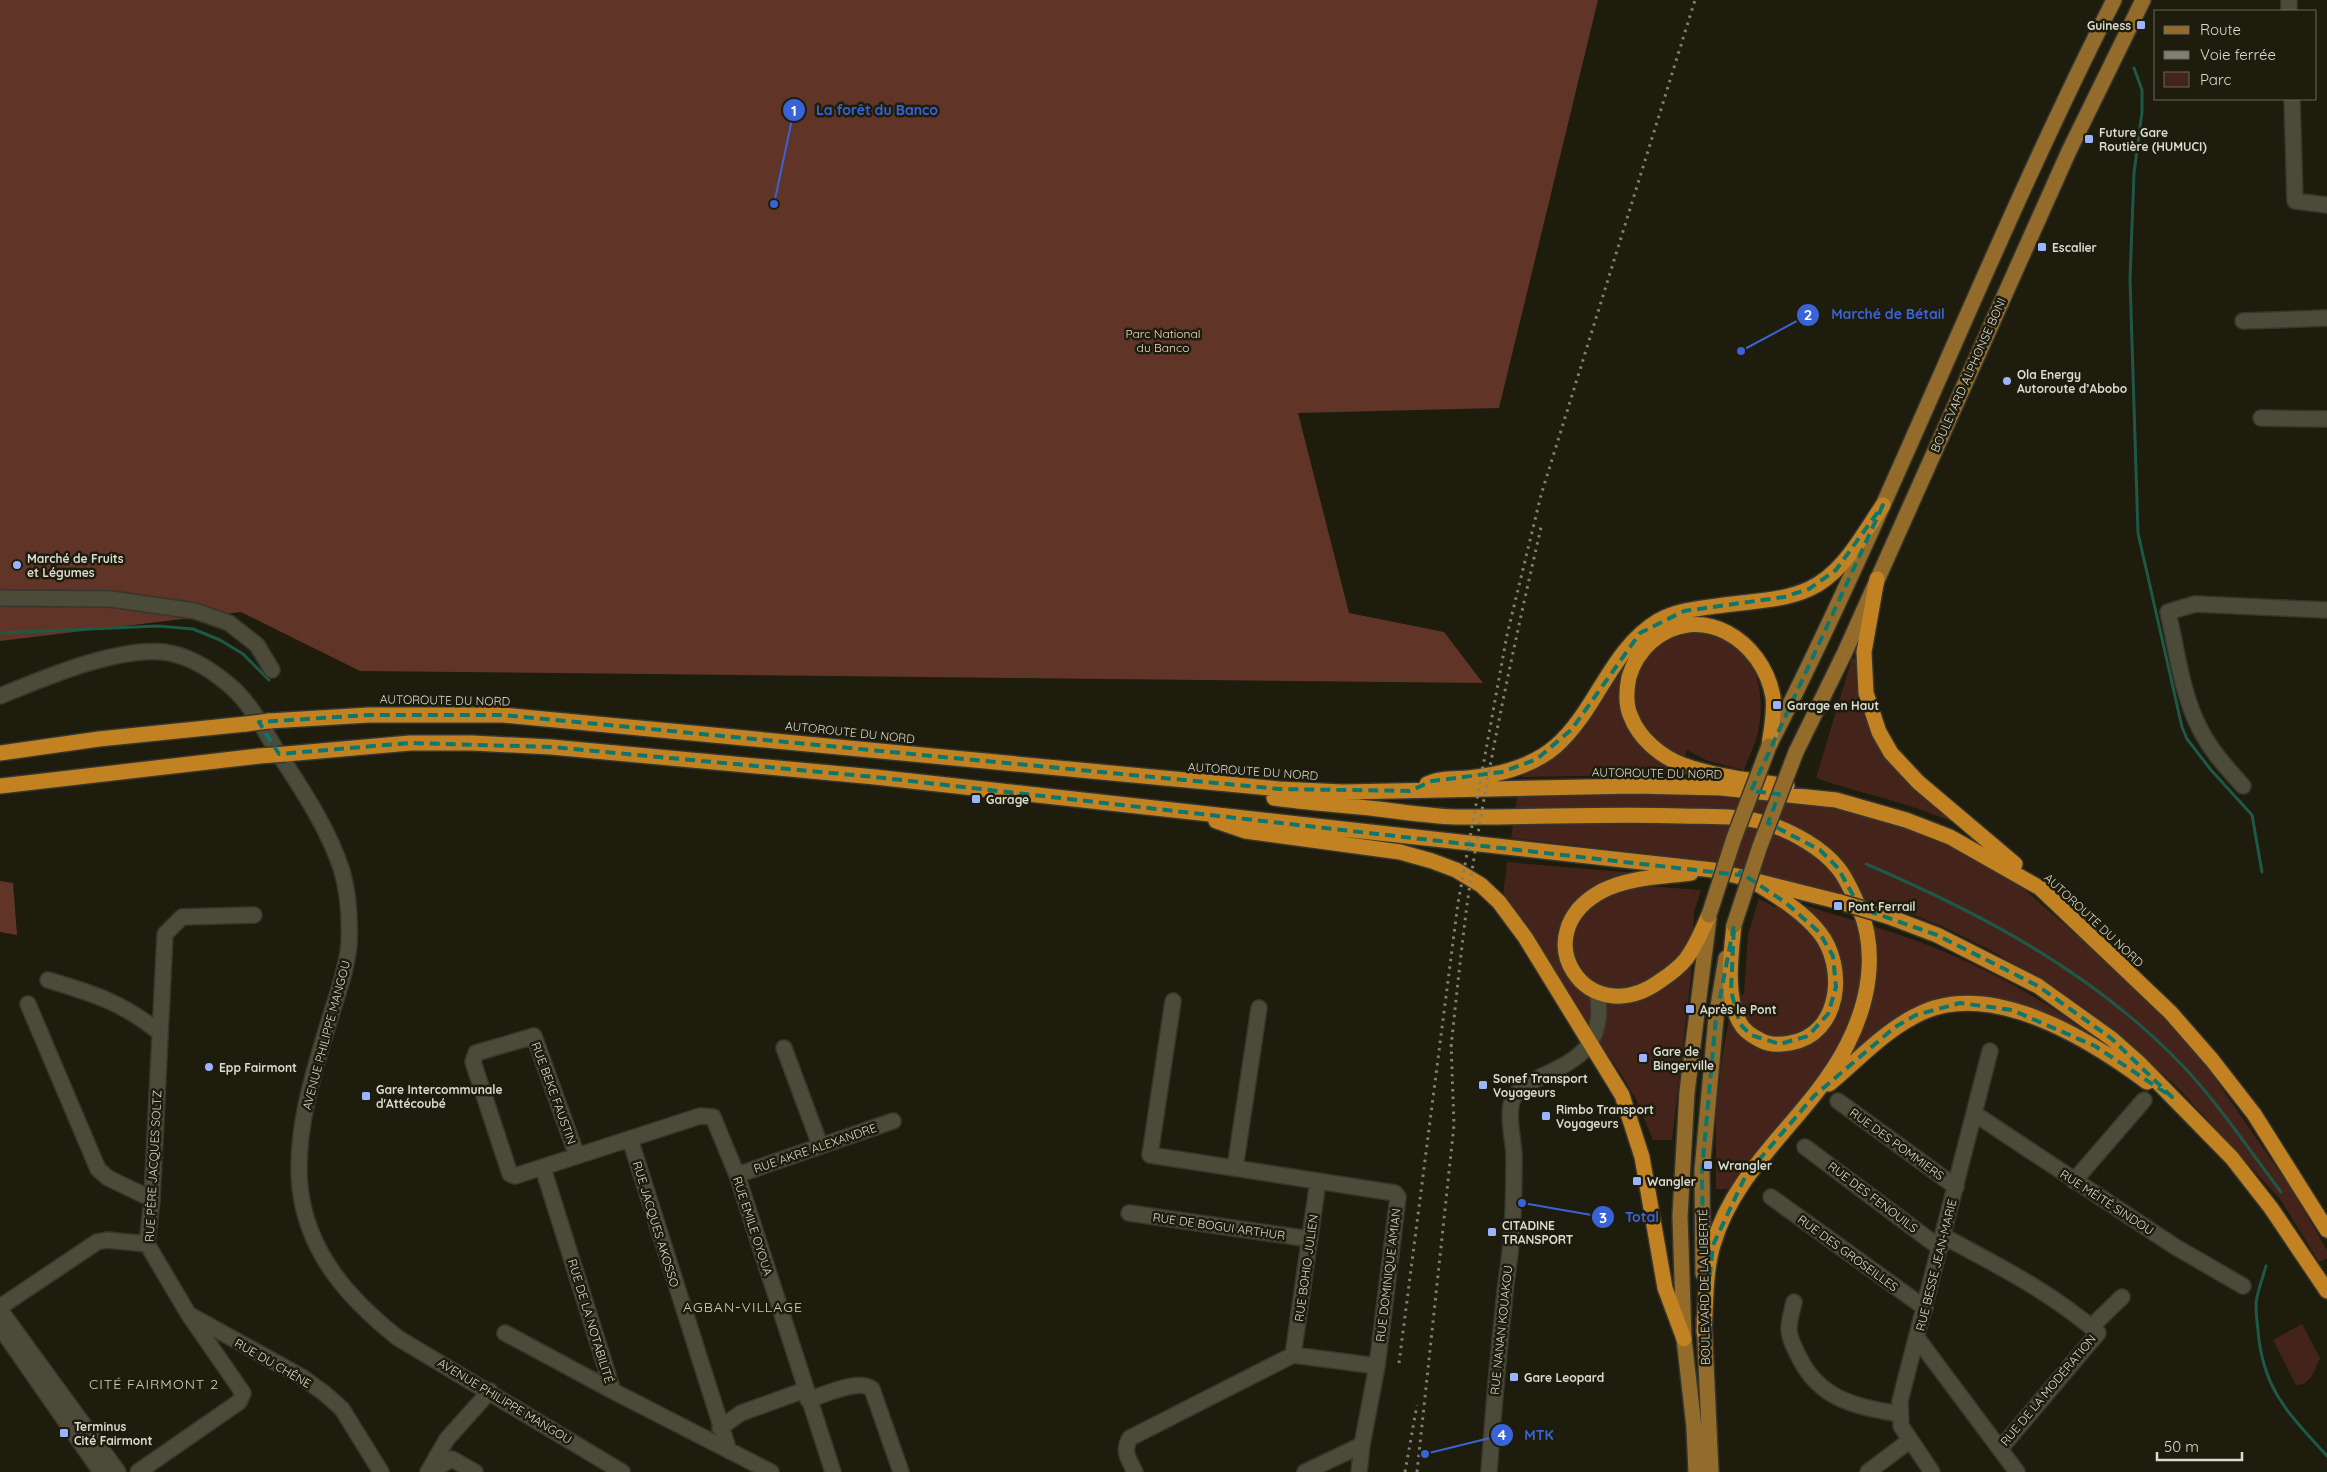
<svg xmlns="http://www.w3.org/2000/svg" width="2327" height="1472" viewBox="0 0 2327 1472" font-family="Quicksand,sans-serif">
	<style>
		.green { fill: #44241a }
		.forest { fill: #603527 }
		.lines { fill: none; stroke-linecap: round; stroke-linejoin: round }
		.stream { stroke: #1e5847; stroke-width: 3 }
		.minor-casing { stroke: #37362e; stroke-width: 18 }
		.major-casing { stroke: #37362e; stroke-width: 18 }
		.highway-casing { stroke: #37362e; stroke-width: 18 }
		.minor { stroke: #4c4b3a; stroke-width: 15 }
		.major { stroke: #936c2c; stroke-width: 15 }
		.highway { stroke: #c28222; stroke-width: 15 }
		.rail { stroke: #807f72; stroke-width: 3; stroke-dasharray: 2.5 5; stroke-linecap: butt }
		.major-bridge-casing { stroke: #37362e; stroke-width: 18; stroke-linecap: butt }
		.highway-bridge-casing { stroke: #37362e; stroke-width: 18; stroke-linecap: butt }
		.major-bridge { stroke: #936c2c; stroke-width: 15 }
		.highway-bridge { stroke: #c28222; stroke-width: 15 }
		.marked { fill: none; stroke: #0f766e; stroke-width: 4; stroke-dasharray: 10 6; stroke-linejoin: round }
		.poi-dot { fill: #9cb4fd; stroke: #1d1c0d; stroke-width: 2 }
		.labels { text-anchor: middle; dominant-baseline: central; stroke-width: 5; stroke-linejoin: round; paint-order: stroke }
		.poi-label { font-size: 12px; font-weight: bold; fill: #dcdbd1; stroke: #1d1c0d; text-anchor: start }
		.park-label { font-size: 12px; fill: #f5d5cb; stroke: #1d1c0d }
		.street-label { font-size: 12px; fill: #dcdbd1; stroke: #1d1c0d }
		.neighbourhood-label { font-size: 14px; letter-spacing: 1px; fill: #d0cfbb; stroke: #1d1c0d }
		.leader { fill: none; stroke: #3a63d7; stroke-width: 2 }
		.callout-dot { fill: #3a63d7; stroke: #1d1c0d; stroke-width: 2 }
		.mark-label { font-size: 15px; text-anchor: middle; font-weight: bold; fill: #fff }
		.callout-label { font-size: 14px; text-anchor: middle; font-weight: bold; fill: #3a63d7; stroke: #1d1c0d; stroke-width: 5; stroke-linejoin: round; paint-order: stroke }
	</style>
	<rect width="100%" height="100%" fill="#1d1c0d"/>
	<!-- green -->
	<path class="green" d="M1691 632C1697 632 1704 631 1710 632 1754 639 1766 689 1759 727 1757 741 1749 756 1744 770L1708 761 1687 750 1679 774 1521 777C1572 751 1589 719 1618 672L1638 671C1651 649 1666 637 1691 632Z
		M1852 658 1856 659 1860 699 1867 718 1974 832C1924 806 1869 796 1816 778Z
		M1635 791 1820 805 1861 814 1947 842 1984 862 2024 889 2138 989 2207 1067 2292 1190 2327 1250V1258L2319 1262 2280 1199 2181 1091 2146 1058 2079 1004 1992 951 1942 926 1890 906 1712 861 1511 838 1517 797Z
		M1507 862 1635 873 1646 886 1701 890 1694 912 1691 976 1672 1140H1653L1637 1101 1623 1077 1503 897Z
		M1759 899 1777 908 1788 900C1836 916 1886 928 1933 947 1992 971 2047 1001 2097 1040L1961 998 1936 1000 1912 1008 1891 1022 1804 1096 1739 1172 1731 1189H1716V1112L1722 1058 1731 1008 1744 993 1748 934Z
		M2302 1324 2320 1358 2312 1376 2304 1384 2296 1385 2273 1340Z"/>
	<!-- forest -->
	<path class="forest" d="M0 0H1598L1499 408 1298 413 1349 613 1444 632 1483 683 360 671 241 612 0 641Z
		M0 881 13 883 17 935 0 932Z"/>
	<g class="lines">
		<!-- stream -->
		<path class="stream" d="M2134 68 2142 90V112L2134 173 2130 279 2138 533 2182 727 2187 739 2211 770 2252 815 2262 872
			M0 633 158 626 193 629 220 640 243 654 269 680
			M1866 864C1983 914 2094 973 2183 1066 2218 1103 2250 1151 2281 1192
			M2266 1266C2263 1278 2257 1291 2256 1304 2256 1312 2257 1322 2258 1331 2263 1390 2289 1414 2327 1456"/>
		<defs>
			<path id="minor" d="M2289 0V11
				M2292 99 2295 201 2327 205
				M2243 321 2327 318
				M2261 418 2327 419
				M0 598 111 599 195 611 229 623 257 645 272 670
				M0 696C44 678 116 647 164 652 188 655 210 669 228 684 250 702 263 728 277 751 301 788 329 829 342 871 349 895 350 920 349 944 347 968 338 992 331 1015 315 1067 294 1132 300 1187 307 1253 349 1299 398 1338L622 1472
				M2243 786C2227 768 2212 752 2201 731 2182 696 2177 651 2168 612L2195 604 2327 610
				M48 980C92 993 124 1003 160 1033
				M28 1004 98 1169 108 1178 152 1199
				M534 1036 577 1156 515 1176 510 1174 473 1062 476 1053Z
				M784 1048 820 1145
				M1838 1101 1956 1187
				M1975 1114 2174 1246 2243 1286
				M630 1139 729 1451
				M1805 1147 1940 1248
				M577 1156 700 1116 713 1117 737 1175 833 1472
				M543 1168 613 1391 771 1472
				M1235 1168 1259 1008
				M737 1175 893 1121
				M2074 1181 2144 1100
				M1771 1197 1925 1308
				M1129 1213 1310 1239
				M1943 1236C1997 1265 2051 1292 2098 1333L2000 1449
				M1794 1302C1792 1311 1789 1321 1789 1329 1789 1338 1794 1347 1798 1355 1819 1400 1855 1406 1899 1414
				M0 1307 97 1242 107 1240 147 1244
				M0 1310 118 1472
				M192 1316 302 1377 324 1393 342 1409 381 1472
				M0 1327 101 1472
				M2091 1327 2122 1297
				M505 1333 613 1391
				M1917 1338 2017 1472
				M1293 1355 1318 1181
				M808 1400C824 1395 859 1378 872 1389L901 1472
				M720 1428 741 1413 805 1390
				M1362 1445 1377 1366
				M138 1472 239 1402 243 1393 189 1315 147 1244 152 1199 165 934 182 917 254 915
				M428 1472 447 1439 490 1391
				M429 1472 452 1459 475 1472
				M1135 1472C1129 1460 1122 1451 1130 1438L1293 1355 1377 1366 1398 1197 1395 1193 1150 1155 1173 1001
				M1305 1472 1362 1445 1359 1472
				M1489 1472C1493 1415 1498 1358 1504 1302 1506 1278 1511 1254 1512 1230 1514 1205 1514 1179 1514 1154 1513 1139 1508 1120 1511 1105 1519 1065 1613 1078 1597 992
				M1868 1472 1909 1441
				M1932 1472 1901 1426 1900 1401 1990 1051"/>
			<path id="major" d="M1770 744C1894 500 1990 244 2114 0
				M1796 752 1845 652 2069 151 2143 0
				M1703 1274 1702 1170 1716 1018 1726 958
				M1704 1319 1711 1472
				M1696 1472 1694 1427 1684 1339 1680 1216 1687 1092 1709 918"/>
			<path id="highway" d="M1877 579 1864 652 1866 693 1879 732 1891 753 1918 782 2015 864
				M269 721 369 715H503L1279 789 1343 792 1635 786 1721 788 1836 800 1906 820 1950 837 2040 888 2171 1013 2212 1060 2254 1114 2327 1230
				M1769 746C1771 730 1775 712 1773 697 1763 640 1700 600 1651 642 1640 652 1633 663 1629 677 1626 691 1625 704 1631 717 1639 738 1661 757 1683 765 1716 777 1752 780 1787 786
				M0 753 99 739 246 724
				M286 754 410 743H472L551 747 875 777 1713 870 1840 902
				M1427 784C1439 778 1455 779 1468 778 1499 775 1532 767 1556 746 1597 710 1610 650 1658 621 1677 610 1702 608 1724 605 1752 601 1783 601 1809 589 1843 574 1863 534 1883 505
				M0 786 259 756
				M1274 798C1309 803 1344 805 1378 809 1404 812 1430 816 1455 817 1531 818 1606 813 1681 816 1711 817 1741 815 1769 824 1793 832 1822 848 1838 868 1847 879 1853 894 1859 907 1878 952 1869 1002 1847 1045 1810 1118 1737 1163 1713 1245 1705 1272 1706 1304 1704 1332
				M1216 821 1245 831 1400 852 1432 861 1456 870 1481 885 1499 902 1525 937 1622 1095 1642 1157 1665 1288 1684 1339
				M1691 873C1662 877 1629 877 1602 891 1522 934 1587 1034 1660 981 1669 975 1679 968 1686 959 1696 946 1702 930 1709 915
				M1887 916 1937 935 2038 986 2112 1039 2138 1062 2232 1158 2271 1208 2327 1291
				M1734 925C1731 953 1725 997 1740 1023 1744 1031 1752 1036 1760 1040 1769 1045 1780 1045 1790 1043 1841 1035 1847 966 1819 932 1803 912 1780 898 1759 885
				M1829 1084C1857 1061 1882 1033 1915 1016 1988 976 2089 1039 2147 1082"/>
		</defs>
		<!-- minor casing -->
		<use href="#minor" class="minor-casing"/>
		<!-- major casing -->
		<use href="#major" class="major-casing"/>
		<!-- highway casing -->
		<use href="#highway" class="highway-casing"/>
		<!-- minor -->
		<use href="#minor" class="minor"/>
		<!-- major -->
		<use href="#major" class="major"/>
		<!-- highway -->
		<use href="#highway" class="highway"/>
		<!-- rail -->
		<path class="rail" d="M1451 1047C1456 1000 1461 952 1467 905 1485 777 1513 649 1542 523
			M1399 1363 1458 903 1507 635 1541 495 1695 0
			M1405 1472 1417 1405
			M1417 1472 1454 1125 1451 1042"/>
		<defs>
			<path id="major-bridge" d="M1709 915 1734 838 1769 746
				M1734 925 1760 846 1796 752"/>
			<path id="highway-bridge" d="M246 724 269 721
				M259 756 286 754
				M1840 902 1887 916"/>
		</defs>
		<!-- major-bridge casing -->
		<use href="#major-bridge" class="major-bridge-casing"/>
		<!-- highway-bridge casing -->
		<use href="#highway-bridge" class="highway-bridge-casing"/>
		<!-- major-bridge -->
		<use href="#major-bridge" class="major-bridge"/>
		<!-- highway-bridge -->
		<use href="#highway-bridge" class="highway-bridge"/>
	</g>
	<!-- marked area -->
	<path class="marked" d="M1883 505 1751 791 1779 794 1768 823 1820 850 1838 868 1860 908 1937 935 2038 986 2112 1039 2172 1097 2095 1046 2012 1010 1960 1003 1916 1015 1895 1027 1814 1096 1746 1175 1713 1245 1704 1332 1702 1170 1716 1018 1734 925 1731 991 1740 1024 1751 1035 1780 1044 1808 1036 1828 1014 1836 987 1833 956 1819 932 1786 903 1740 872 1739 875 875 777 551 747 410 743 279 754 259 722 369 715H503L1279 789 1410 791 1432 781 1502 772 1537 759 1572 729 1640 633 1684 611 1784 597 1809 589 1836 570Z"/>
	<!-- markers -->
	<g class="poi-dot">
		<rect x="2136" y="20" width="10" height="10" rx="2.5"/>
		<rect x="2084" y="134" width="10" height="10" rx="2.5"/>
		<rect x="2037" y="242" width="10" height="10" rx="2.5"/>
		<circle cx="2007" cy="381" r="5"/>
		<circle cx="17" cy="565" r="5"/>
		<rect x="1772" y="700" width="10" height="10" rx="2.5"/>
		<rect x="971" y="794" width="10" height="10" rx="2.5"/>
		<rect x="1833" y="901" width="10" height="10" rx="2.5"/>
		<rect x="1685" y="1004" width="10" height="10" rx="2.5"/>
		<rect x="1638" y="1053" width="10" height="10" rx="2.5"/>
		<circle cx="209" cy="1067" r="5"/>
		<rect x="1478" y="1080" width="10" height="10" rx="2.5"/>
		<rect x="361" y="1091" width="10" height="10" rx="2.5"/>
		<rect x="1541" y="1111" width="10" height="10" rx="2.5"/>
		<rect x="1703" y="1160" width="10" height="10" rx="2.5"/>
		<rect x="1632" y="1176" width="10" height="10" rx="2.5"/>
		<rect x="1487" y="1227" width="10" height="10" rx="2.5"/>
		<rect x="1509" y="1372" width="10" height="10" rx="2.5"/>
		<rect x="59" y="1428" width="10" height="10" rx="2.5"/>
	</g>
	<g class="labels">
		<!-- poi labels -->
		<g class="poi-label">
			<text x="2131" y="25" text-anchor="end">Guiness</text>
			<text x="2099" y="132">Future Gare<tspan x="2099" dy="14">Routière (HUMUCI)</tspan></text>
			<text x="2052" y="247">Escalier</text>
			<text x="2017" y="374">Ola Energy<tspan x="2017" dy="14">Autoroute d’Abobo</tspan></text>
			<text x="27" y="558">Marché de Fruits<tspan x="27" dy="14">et Légumes</tspan></text>
			<text x="1787" y="705">Garage en Haut</text>
			<text x="986" y="799">Garage</text>
			<text x="1848" y="906">Pont Ferrail</text>
			<text x="1700" y="1009">Après le Pont</text>
			<text x="1653" y="1051">Gare de<tspan x="1653" dy="14">Bingerville</tspan></text>
			<text x="219" y="1067">Epp Fairmont</text>
			<text x="1493" y="1078">Sonef Transport<tspan x="1493" dy="14">Voyageurs</tspan></text>
			<text x="376" y="1089">Gare Intercommunale<tspan x="376" dy="14">d'Attécoubé</tspan></text>
			<text x="1556" y="1109">Rimbo Transport<tspan x="1556" dy="14">Voyageurs</tspan></text>
			<text x="1718" y="1165">Wrangler</text>
			<text x="1647" y="1181">Wangler</text>
			<text x="1502" y="1225">CITADINE<tspan x="1502" dy="14">TRANSPORT</tspan></text>
			<text x="1524" y="1377">Gare Leopard</text>
			<text x="74" y="1426">Terminus<tspan x="74" dy="14">Cité Fairmont</tspan></text>
		</g>
		<!-- park labels -->
		<g class="park-label">
			<text x="1163" y="333">Parc National<tspan x="1163" dy="14">du Banco</tspan></text>
		</g>
		<!-- street labels -->
		<g class="street-label">
			<text transform="translate(1968 375) rotate(-66)">BOULEVARD ALPHONSE BONI</text>
			<text transform="translate(445 700) rotate(1)">AUTOROUTE DU NORD</text>
			<text transform="translate(850 732) rotate(6)">AUTOROUTE DU NORD</text>
			<text transform="translate(1253 771) rotate(4)">AUTOROUTE DU NORD</text>
			<text transform="translate(1657 773) rotate(1)">AUTOROUTE DU NORD</text>
			<text transform="translate(2094 920) rotate(43)">AUTOROUTE DU NORD</text>
			<text transform="translate(326 1035) rotate(-75)">AVENUE PHILIPPE MANGOU</text>
			<text transform="translate(554 1093) rotate(70)">RUE BEKE FAUSTIN</text>
			<text transform="translate(1897 1144) rotate(36)">RUE DES POMMIERS</text>
			<text transform="translate(815 1148) rotate(-19)">RUE AKRE ALEXANDRE</text>
			<text transform="translate(153 1166) rotate(-87)">RUE PÈRE JACQUES SOLTZ</text>
			<text transform="translate(1873 1197) rotate(37)">RUE DES FENOUILS</text>
			<text transform="translate(2107 1202) rotate(33)">RUE MÉITÉ SINDOU</text>
			<text transform="translate(656 1224) rotate(73)">RUE JACQUES AKOSSO</text>
			<text transform="translate(753 1226) rotate(72)">RUE EMILE OYOUA</text>
			<text transform="translate(1219 1226) rotate(8)">RUE DE BOGUI ARTHUR</text>
			<text transform="translate(1848 1253) rotate(36)">RUE DES GROSEILLES</text>
			<text transform="translate(1936 1265) rotate(-76)">RUE BESSE JEAN-MARIE</text>
			<text transform="translate(1306 1268) rotate(-82)">RUE BOHIO JULIEN</text>
			<text transform="translate(1388 1275) rotate(-83)">RUE DOMINIQUE AMIAN</text>
			<text transform="translate(1704 1287) rotate(-91)">BOULEVARD DE LA LIBERTÉ</text>
			<text transform="translate(591 1321) rotate(73)">RUE DE LA NOTABILITÉ</text>
			<text transform="translate(1501 1330) rotate(-84)">RUE NANAN KOUAKOU</text>
			<text transform="translate(273 1363) rotate(30)">RUE DU CHÊNE</text>
			<text transform="translate(2048 1390) rotate(-50)">RUE DE LA MODÉRATION</text>
			<text transform="translate(505 1401) rotate(31)">AVENUE PHILIPPE MANGOU</text>
		</g>
		<!-- neighbourhood labels -->
		<g class="neighbourhood-label">
			<text x="743" y="1307">AGBAN-VILLAGE</text>
			<text x="154" y="1384">CITÉ FAIRMONT 2</text>
		</g>
	</g>
	<!-- callouts -->
	<path class="leader" d="M774 204L794 110M1741 351L1808 315M1522 1203L1603 1217M1425 1454L1502 1435"/>
	<g class="callout-dot">
		<circle cx="774" cy="204" r="5"/>
		<circle cx="1741" cy="351" r="5"/>
		<circle cx="1522" cy="1203" r="5"/>
		<circle cx="1425" cy="1454" r="5"/>
		<circle cx="794" cy="110" r="12"/>
		<circle cx="1808" cy="315" r="12"/>
		<circle cx="1603" cy="1217" r="12"/>
		<circle cx="1502" cy="1435" r="12"/>
	</g>
	<g class="mark-label">
		<text x="794" y="116">1</text>
		<text x="1808" y="320">2</text>
		<text x="1603" y="1223">3</text>
		<text x="1502" y="1440">4</text>
	</g>
	<g class="callout-label">
		<text x="877" y="115">La forêt du Banco</text>
		<text x="1888" y="319">Marché de Bétail</text>
		<text x="1642" y="1222">Total</text>
		<text x="1539" y="1440">MTK</text>
	</g>
	<!-- legend -->
	<rect x="2154" y="10" width="162" height="90" fill="#1d1c0d" stroke="#69685b"/>
	<rect x="2164" y="26" width="25" height="8" fill="#936c2c" stroke="#69685b"/>
	<text x="2200" y="35" font-size="15" fill="#dcdbd1">Route</text>
	<rect x="2164" y="51" width="25" height="8" fill="#807f72" stroke="#69685b"/>
	<text x="2200" y="60" font-size="15" fill="#dcdbd1">Voie ferrée</text>
	<rect x="2164" y="72" width="25" height="15" fill="#44241a" stroke="#69685b"/>
	<text x="2200" y="85" font-size="15" fill="#dcdbd1">Parc</text>
	<!-- scale -->
	<path d="M2157 1452v8h85v-8" fill="none" stroke="#dcdbd1" stroke-width="2.5"/>
	<text x="2164" y="1452" font-size="15" fill="#dcdbd1" stroke="#1d1c0d" stroke-width="4" paint-order="stroke">50 m</text>
</svg>
